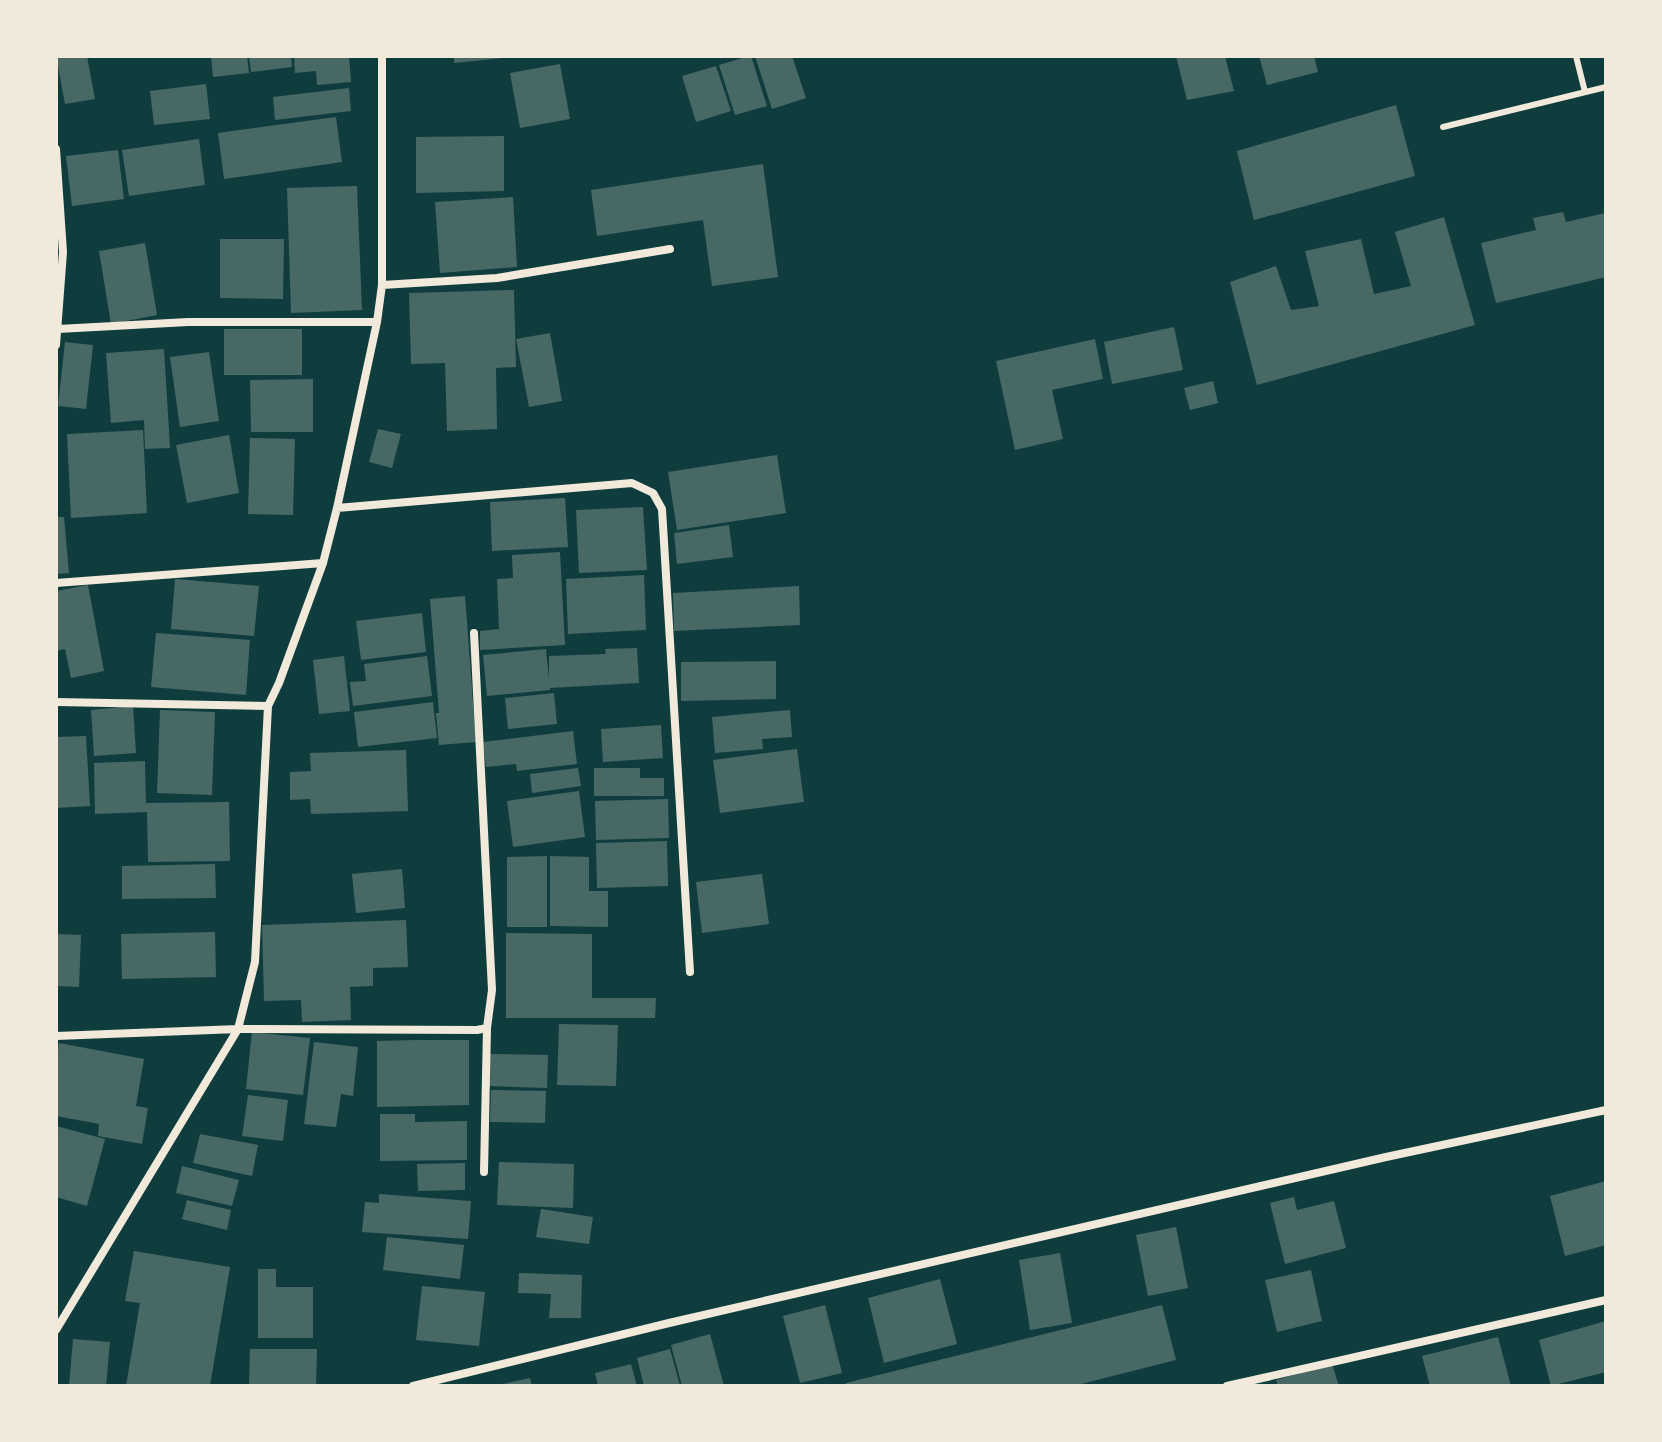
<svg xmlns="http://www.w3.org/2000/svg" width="1662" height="1442" font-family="Overpass,sans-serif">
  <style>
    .building { fill: #486865 }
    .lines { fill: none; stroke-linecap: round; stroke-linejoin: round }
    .service { stroke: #f1e9da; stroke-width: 6 }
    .minor { stroke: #f1e9da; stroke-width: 8 }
  </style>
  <rect width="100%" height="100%" fill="#0f3d3e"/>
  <!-- building -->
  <path class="building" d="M 56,56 L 87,56 L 95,99 L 65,104 Z
    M 211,56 L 247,56 L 249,73 L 213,77 Z
    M 249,56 L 291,56 L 292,67 L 251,72 Z
    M 294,56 L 349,56 L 351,82 L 317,85 L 316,71 L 295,73 Z
    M 454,56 L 503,56 L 503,58 L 454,63 Z
    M 749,56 L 751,56 L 767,106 L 735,115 L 719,65 Z
    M 755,56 L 792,56 L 806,98 L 772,109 Z
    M 1176,56 L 1225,56 L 1234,91 L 1187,100 Z
    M 1259,56 L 1314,56 L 1318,72 L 1267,85 Z
    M 560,64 L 570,119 L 520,128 L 510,73 Z
    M 716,66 L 731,111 L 696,122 L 682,76 Z
    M 206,84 L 210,119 L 154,125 L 150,91 Z
    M 349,88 L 351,111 L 275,120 L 273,97 Z
    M 1396,105 L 1415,176 L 1254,220 L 1237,151 Z
    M 336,117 L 342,162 L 224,179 L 218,133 Z
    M 504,136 L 504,191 L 416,193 L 416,137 Z
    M 199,139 L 205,185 L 129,196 L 122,150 Z
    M 118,150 L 124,199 L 72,206 L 66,156 Z
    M 763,164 L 778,277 L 712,286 L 703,220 L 597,236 L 591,190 Z
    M 357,186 L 362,310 L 291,313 L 287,188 Z
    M 513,197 L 517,267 L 440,273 L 435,202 Z
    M 1563,212 L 1566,222 L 1605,213 L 1606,277 L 1496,303 L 1481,243 L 1536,230 L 1533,218 Z
    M 1444,217 L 1475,325 L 1257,385 L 1230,282 L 1276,266 L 1291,310 L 1319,306 L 1305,251 L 1361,239 L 1374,294 L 1411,286 L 1395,232 Z
    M 220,239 L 284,239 L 283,299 L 220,298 Z
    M 145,243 L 157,315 L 111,324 L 99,251 Z
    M 514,290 L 516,367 L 496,368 L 497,429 L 447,431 L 445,363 L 411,364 L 409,293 Z
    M 1174,327 L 1183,370 L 1112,384 L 1104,342 Z
    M 224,329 L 302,329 L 302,375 L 224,375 Z
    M 550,333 L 562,401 L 529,407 L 516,339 Z
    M 1095,339 L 1103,379 L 1052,390 L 1063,439 L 1015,450 L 996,361 Z
    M 65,342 L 93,345 L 86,409 L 58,406 Z
    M 164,349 L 170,448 L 145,449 L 144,420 L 111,423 L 106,353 Z
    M 209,352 L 219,421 L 180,427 L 170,357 Z
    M 313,379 L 313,432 L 251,432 L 250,380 Z
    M 1213,381 L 1218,403 L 1190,410 L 1184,388 Z
    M 378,429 L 401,434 L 392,468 L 369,462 Z
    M 143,430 L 147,513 L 71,518 L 67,434 Z
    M 229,435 L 239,493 L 187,503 L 176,445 Z
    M 250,438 L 295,439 L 293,515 L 248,514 Z
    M 777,455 L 786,513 L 677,530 L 668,472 Z
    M 565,498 L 568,547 L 492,551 L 490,502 Z
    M 643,507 L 647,570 L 579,573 L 576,510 Z
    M 56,517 L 64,517 L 69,573 L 56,574 Z
    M 729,525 L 733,557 L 677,564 L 674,533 Z
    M 560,552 L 565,645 L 480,650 L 480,631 L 499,629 L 497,579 L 513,578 L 512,555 Z
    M 644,575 L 646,630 L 568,634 L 566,579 Z
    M 175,579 L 259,586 L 254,636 L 171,629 Z
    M 88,585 L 104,671 L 71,678 L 65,649 L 56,651 L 56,591 Z
    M 799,586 L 800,625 L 674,631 L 673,593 Z
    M 465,596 L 476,742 L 439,745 L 436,713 L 439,713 L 430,599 Z
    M 422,613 L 426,652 L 361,660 L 356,621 Z
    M 156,633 L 250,640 L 246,695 L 151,687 Z
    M 637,648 L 639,683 L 550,688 L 550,690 L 487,696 L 483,655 L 546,649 L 549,679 L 549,656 L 606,654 L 605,649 Z
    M 344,656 L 350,711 L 319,714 L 313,660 Z
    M 427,656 L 432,696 L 353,706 L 350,682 L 366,681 L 364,664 Z
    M 776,661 L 776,699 L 681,701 L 681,662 Z
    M 554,693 L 557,724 L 508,729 L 505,698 Z
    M 433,702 L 437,738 L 358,747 L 354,712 Z
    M 133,706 L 136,753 L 94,756 L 91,710 Z
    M 160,710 L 215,712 L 212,795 L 157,793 Z
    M 790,710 L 792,737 L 762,739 L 763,749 L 715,753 L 712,717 Z
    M 661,725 L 663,758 L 603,762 L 601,729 Z
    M 573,731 L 577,764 L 517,771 L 516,764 L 486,767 L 483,742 Z
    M 86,736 L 90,806 L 56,808 L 56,737 Z
    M 797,749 L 804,802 L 720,813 L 713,760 Z
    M 406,750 L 408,811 L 311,814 L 310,799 L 290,800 L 290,772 L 311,771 L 310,753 Z
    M 145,761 L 146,803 L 229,802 L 230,861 L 148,862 L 147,812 L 95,814 L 94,763 Z
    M 578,768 L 581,786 L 532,793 L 530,774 Z
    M 594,768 L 640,768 L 640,778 L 664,778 L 664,796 L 594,796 Z
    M 579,791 L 585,837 L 513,847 L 507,801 Z
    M 668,799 L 669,838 L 596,840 L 595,801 Z
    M 667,841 L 668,886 L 597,888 L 596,843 Z
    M 547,856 L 547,927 L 507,927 L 507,857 Z
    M 550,856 L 589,857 L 589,891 L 608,891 L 608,927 L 550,926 Z
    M 215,864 L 216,898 L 122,899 L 122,866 Z
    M 402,869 L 405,908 L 356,913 L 352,874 Z
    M 762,874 L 769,924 L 702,933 L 696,882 Z
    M 406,920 L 408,967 L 373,968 L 373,986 L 350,987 L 351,1020 L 302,1022 L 301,1000 L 264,1001 L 262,925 Z
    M 215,932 L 216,977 L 122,979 L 121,934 Z
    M 506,933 L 592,934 L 592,998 L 656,998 L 655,1018 L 506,1018 Z
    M 56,934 L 81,935 L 79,987 L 56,986 Z
    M 559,1024 L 618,1025 L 616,1086 L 557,1085 Z
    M 252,1032 L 310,1038 L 303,1095 L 246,1089 Z
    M 416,1040 L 469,1040 L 469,1105 L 377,1107 L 377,1041 Z
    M 314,1042 L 358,1047 L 353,1096 L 341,1094 L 336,1127 L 304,1124 Z
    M 59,1043 L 144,1059 L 136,1106 L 148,1108 L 142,1144 L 98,1136 L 99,1124 L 56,1116 L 56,1059 Z
    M 490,1054 L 548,1055 L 547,1088 L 489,1086 Z
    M 491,1090 L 546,1091 L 545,1123 L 490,1122 Z
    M 248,1095 L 288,1100 L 283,1141 L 242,1136 Z
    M 380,1114 L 415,1114 L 415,1122 L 467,1121 L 467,1160 L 380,1161 Z
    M 56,1126 L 105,1139 L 87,1206 L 56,1197 Z
    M 200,1134 L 258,1145 L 252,1176 L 193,1163 Z
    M 499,1162 L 574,1164 L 573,1208 L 497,1205 Z
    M 465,1163 L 465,1190 L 418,1191 L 417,1164 Z
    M 182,1166 L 239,1180 L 232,1206 L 176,1193 Z
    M 1606,1181 L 1606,1245 L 1565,1256 L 1550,1196 Z
    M 379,1194 L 471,1201 L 468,1239 L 362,1232 L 365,1202 L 379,1203 Z
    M 1294,1197 L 1297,1210 L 1334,1201 L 1346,1248 L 1285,1264 L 1270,1203 Z
    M 187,1200 L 231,1210 L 227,1230 L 182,1219 Z
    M 541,1209 L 593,1217 L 589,1244 L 536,1237 Z
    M 1176,1227 L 1188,1288 L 1148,1296 L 1136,1235 Z
    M 387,1237 L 464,1245 L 460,1279 L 383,1270 Z
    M 134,1251 L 230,1267 L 210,1386 L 126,1386 L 140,1303 L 125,1301 Z
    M 1060,1253 L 1072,1323 L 1030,1330 L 1019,1260 Z
    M 258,1269 L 276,1269 L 276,1287 L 313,1287 L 313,1338 L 258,1338 Z
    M 1311,1270 L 1322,1321 L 1277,1332 L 1265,1280 Z
    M 519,1273 L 582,1275 L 581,1318 L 549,1318 L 551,1294 L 518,1293 Z
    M 940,1279 L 957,1344 L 884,1363 L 868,1298 Z
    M 422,1286 L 485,1292 L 479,1346 L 416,1340 Z
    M 825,1305 L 842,1373 L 800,1383 L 783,1316 Z
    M 1162,1305 L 1176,1360 L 1073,1386 L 846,1386 L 846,1383 Z
    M 1606,1321 L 1606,1372 L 1551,1386 L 1539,1340 Z
    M 710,1334 L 724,1386 L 682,1386 L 671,1345 Z
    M 1498,1337 L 1511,1386 L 1430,1386 L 1422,1356 Z
    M 73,1339 L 110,1342 L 106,1386 L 69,1386 Z
    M 250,1349 L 317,1349 L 316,1386 L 249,1386 Z
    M 670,1349 L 680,1386 L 644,1386 L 637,1358 Z
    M 631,1364 L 637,1386 L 598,1386 L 595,1373 Z
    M 1332,1364 L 1339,1386 L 1278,1386 L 1276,1380 Z
    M 530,1378 L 532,1386 L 498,1386 L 498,1385 Z"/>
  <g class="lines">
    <!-- service -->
    <path class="service" d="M 1576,56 L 1585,92
      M 1443,127 L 1606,87"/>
    <!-- minor -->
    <path class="minor" d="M 56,149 L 63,252 L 56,345
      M 382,285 L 497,278 L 670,249
      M 58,329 L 188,322 L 377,322
      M 337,508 L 632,483 L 653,493 L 662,509 L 690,972
      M 56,583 L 323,563
      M 56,702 L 268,706
      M 56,1036 L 238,1029 L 477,1030 L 487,1028 L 492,990 L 474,633
      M 484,1172 L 487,1028
      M 56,1330 L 238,1029 L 255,962 L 268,706 L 279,683 L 323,563 L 337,508 L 377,322 L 382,285 L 382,56
      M 413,1386 L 669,1323 L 1386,1157 L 1606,1110
      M 1227,1386 L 1606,1300"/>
  </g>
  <!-- border -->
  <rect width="1662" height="1442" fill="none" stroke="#f1e9da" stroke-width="116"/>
</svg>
